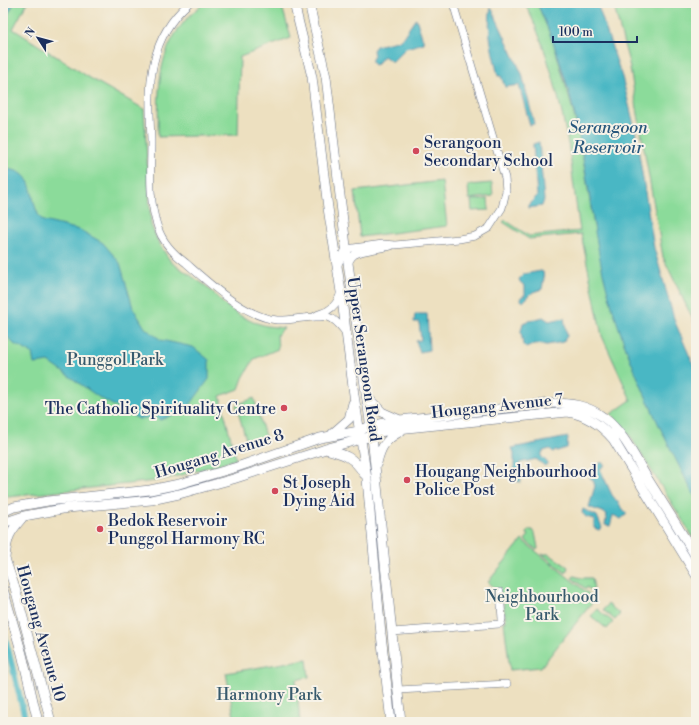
<svg xmlns="http://www.w3.org/2000/svg" width="699" height="725" font-family="'Libre Bodoni',serif">
  <style>
    .green { fill: #8bdb9a; stroke: #53857c }
    .water { fill: #49b7c4; stroke: #327391 }
    .lines { fill: none; stroke-linecap: round; stroke-linejoin: round }
    .canal { stroke: #49b7c4; stroke-width: 6 }
    .minor-casing { stroke: #646d80; stroke-width: 8 }
    .major-casing { stroke: #646d80; stroke-width: 10 }
    .minor { stroke: #fff; stroke-width: 7 }
    .major { stroke: #fff; stroke-width: 9 }
    .poi-dot { fill: #d1495b; stroke: #f7f3e8; stroke-width: 1.5 }
    .labels { text-anchor: middle; stroke-width: 4; stroke-linejoin: round; paint-order: stroke }
    .poi-label { font-size: 16px; fill: #1b2f5e; stroke: #f7f3e8; text-anchor: start }
    .park-label { font-size: 16px; fill: #375a6d; stroke: #f7f3e8 }
    .street-label { font-size: 16px; fill: #1b2f5e; stroke: #f7f3e8 }
    .water-label { font-size: 17px; font-style: italic; fill: #29587d; stroke: #f7f3e8 }
  </style>
  <rect width="100%" height="100%" fill="#f7f3e8"/>
  <filter id="ink" filterUnits="userSpaceOnUse"><feTurbulence type="fractalNoise" baseFrequency=".025" numOctaves="2"/><feDisplacementMap in="SourceGraphic" scale="8" xChannelSelector="R" yChannelSelector="G"/><feConvolveMatrix kernelMatrix="1 2 1 2 8 2 1 2 1" color-interpolation-filters="sRGB"/></filter>
  <filter id="wash" filterUnits="userSpaceOnUse"><feTurbulence type="fractalNoise" baseFrequency=".012" numOctaves="4" result="noise"/><feDisplacementMap in="SourceGraphic" scale="16" xChannelSelector="R" yChannelSelector="G"/><feGaussianBlur stdDeviation="0.9" result="paint"/><feColorMatrix in="noise" values="0 0 0 0 0 0 0 0 0 0 0 0 0 0 0 0 0 1.4 0 .05"/><feComposite in="paint" operator="in"/></filter>
  <g filter="url(#wash)">
    <rect width="100%" height="100%" fill="#ede0c0"/>
    <!-- green -->
    <path class="green" d="M 14,3 L 27,3 L 13,29 L 90,78 L 144,109 L 151,225 L 159,244 L 171,262 L 206,286 L 225,305 L 239,315 L 253,322 L 267,326 L 284,328 L 277,335 L 278,349 L 254,359 L 243,378 L 239,389 L 220,396 L 236,459 L 182,475 L 155,481 L 8,497 L 3,496 L 3,24 Z
      M 204,3 L 281,3 L 291,38 L 240,57 L 238,135 L 158,137 C 159,80 155,42 204,3 Z
      M 525,3 L 537,3 L 553,41 L 573,111 L 579,135 L 594,226 L 624,344 L 650,406 L 696,499 L 696,542 L 625,428 L 611,414 L 631,400 L 602,336 L 581,234 L 529,239 L 503,222 L 505,220 L 529,236 L 580,231 C 576,205 573,180 570,155 C 562,106 547,47 525,3 Z
      M 613,3 L 696,3 L 696,326 L 663,257 L 629,63 Z
      M 442,181 L 447,226 L 360,237 L 355,191 Z
      M 492,183 L 493,196 L 469,199 L 468,185 Z
      M 488,199 L 489,210 L 472,211 L 471,200 Z
      M 254,398 L 266,440 L 248,446 L 236,405 Z
      M 528,530 L 533,530 L 535,533 L 538,548 L 537,550 L 525,540 L 529,535 L 527,534 Z
      M 522,540 L 595,599 L 541,667 L 510,670 L 504,622 L 506,622 L 502,594 L 488,582 Z
      M 542,554 L 549,554 L 568,567 L 566,573 Z
      M 574,576 L 581,578 L 592,578 L 594,589 L 591,590 L 587,587 L 586,589 L 572,578 Z
      M 608,604 L 620,614 L 615,620 L 603,610 Z
      M 597,609 L 613,622 L 607,629 L 591,616 Z
      M 307,659 L 309,677 L 296,680 L 300,722 L 235,722 L 226,673 Z"/>
    <!-- water -->
    <path class="water" d="M 3,3 L 14,3 L 3,24 Z
      M 537,3 L 597,3 L 622,77 L 635,129 L 654,248 L 675,322 L 696,371 L 696,499 C 657,424 619,347 601,264 C 592,221 588,178 579,135 C 570,90 556,45 537,3 Z
      M 491,7 L 522,74 L 534,124 L 530,125 L 519,85 L 505,87 L 501,76 L 498,76 C 493,53 486,31 491,7 Z
      M 416,18 L 424,43 L 406,48 L 392,62 L 384,56 L 377,64 L 374,65 L 372,63 L 372,59 L 374,56 L 373,50 L 376,46 L 401,40 Z
      M 539,142 L 544,200 L 542,206 L 528,208 L 528,205 L 537,196 L 533,144 Z
      M 3,169 C 41,169 26,204 43,221 L 80,230 L 103,243 L 120,263 L 133,308 L 145,328 L 161,340 L 193,347 L 209,360 L 209,379 L 187,409 L 160,420 L 155,416 L 139,419 L 100,398 L 49,362 L 34,364 L 32,353 L 14,344 L 3,332 Z
      M 541,271 L 543,272 L 544,278 L 542,289 L 533,292 L 523,302 L 520,299 L 521,297 L 525,295 L 525,286 L 520,282 L 519,279 L 524,274 Z
      M 415,314 L 427,314 L 429,350 L 420,352 L 416,341 L 421,340 L 419,322 L 414,322 Z
      M 543,317 L 549,321 L 564,318 L 567,336 L 563,342 L 547,345 L 535,344 L 526,348 L 523,345 L 521,331 L 523,323 Z
      M 568,437 L 567,448 L 553,452 L 550,449 L 543,451 L 541,456 L 548,463 L 545,466 L 536,459 L 519,463 L 521,482 L 516,481 L 516,476 L 514,475 L 514,453 L 512,448 Z
      M 601,462 L 605,465 L 600,469 L 612,495 L 627,514 L 621,519 L 613,515 L 610,526 L 605,525 L 607,514 L 589,507 L 595,486 L 593,480 L 589,477 L 594,469 Z
      M 583,509 L 597,516 L 602,528 L 599,530 L 594,528 L 594,519 L 586,517 L 582,513 Z"/>
    <g class="lines">
      <!-- canal -->
      <path class="canal" d="M 3,629 L 26,722"/>
    </g>
  </g>
  <g filter="url(#ink)">
    <g class="lines">
      <defs>
        <path id="minor" d="M 189,3 C 172,18 159,39 154,62 C 148,87 150,115 151,141 C 151,169 148,201 158,228 C 163,243 174,254 186,263 C 210,284 245,317 277,320 C 291,321 305,316 319,317 C 322,317 325,316 328,317 C 336,319 341,327 346,333
          M 348,263 C 350,260 351,257 354,255 C 361,250 381,249 391,246
          M 337,266 L 346,249 L 383,244 L 395,245 L 459,239 L 475,236 L 489,228 L 502,208 L 506,191 L 505,178 L 453,3
          M 315,316 C 319,313 323,313 327,311 C 334,307 339,299 341,292
          M 392,632 L 499,624 L 501,623 L 502,619 L 500,592
          M 398,690 L 507,684"/>
        <path id="major" d="M 294,3 L 312,77 L 328,208 L 341,292 L 354,395 L 367,479 L 381,634 L 391,722
          M 309,3 L 326,77 L 348,263 L 372,436 L 401,722
          M 366,396 L 382,412 L 400,420
          M 332,434 L 349,419 L 353,403
          M 325,449 C 344,454 354,457 364,474
          M 377,463 C 381,446 386,439 401,431
          M 3,512 L 14,507 L 48,501 L 150,490 L 179,484 L 237,467 L 320,438 L 359,431 L 370,426 L 400,420 L 551,403 C 571,403 587,405 603,417 C 623,431 634,456 646,476 C 663,503 680,530 696,557
          M 3,523 L 24,516 L 68,508 L 151,500 L 179,494 L 233,479 L 332,447 L 372,436 L 379,432 L 407,428 L 568,412 C 586,415 601,425 613,439 L 696,575
          M 3,553 L 15,588 L 51,722
          M 5,558 C 7,537 9,533 23,517
          M 3,589 L 22,654 L 38,722"/>
      </defs>
      <!-- minor casing -->
      <use href="#minor" class="minor-casing"/>
      <!-- major casing -->
      <use href="#major" class="major-casing"/>
      <!-- minor -->
      <use href="#minor" class="minor"/>
      <!-- major -->
      <use href="#major" class="major"/>
    </g>
  </g>
  <!-- markers -->
  <g class="poi-dot">
    <circle cx="416" cy="151" r="4"/>
    <circle cx="284" cy="408" r="4"/>
    <circle cx="407" cy="480" r="4"/>
    <circle cx="275" cy="491" r="4"/>
    <circle cx="100" cy="529" r="4"/>
  </g>
  <g class="labels">
    <!-- poi labels -->
    <g class="poi-label">
      <text x="424" y="148">Serangoon<tspan x="424" dy="18">Secondary School</tspan></text>
      <text x="276" y="414" text-anchor="end">The Catholic Spirituality Centre</text>
      <text x="415" y="477">Hougang Neighbourhood<tspan x="415" dy="18">Police Post</tspan></text>
      <text x="283" y="488">St Joseph<tspan x="283" dy="18">Dying Aid</tspan></text>
      <text x="108" y="526">Bedok Reservoir<tspan x="108" dy="18">Punggol Harmony RC</tspan></text>
    </g>
    <!-- park labels -->
    <g class="park-label">
      <text x="115" y="365">Punggol Park</text>
      <text x="542" y="602">Neighbourhood<tspan x="542" dy="18">Park</tspan></text>
      <text x="269" y="700">Harmony Park</text>
    </g>
    <!-- street labels -->
    <g class="street-label">
      <text transform="translate(365 359) rotate(82)" y="6">Upper Serangoon Road</text>
      <text transform="translate(497 405) rotate(-6)" y="6">Hougang Avenue 7</text>
      <text transform="translate(219 453) rotate(-17)" y="6">Hougang Avenue 8</text>
      <text transform="translate(42 633) rotate(74)" y="6">Hougang Avenue 10</text>
    </g>
    <!-- water labels -->
    <g class="water-label">
      <text x="608" y="133">Serangoon<tspan x="608" dy="20">Reservoir</tspan></text>
    </g>
  </g>
  <!-- margin -->
  <rect width="699" height="725" fill="none" stroke="#f7f3e8" stroke-width="16"/>
  <!-- north arrow -->
  <g transform="translate(38 38) rotate(306)" stroke="#f7f3e8" stroke-width="3" paint-order="stroke">
  <path d="M0-3L7 15L0 10L-7 15Z" fill="#1b2f5e"/>
  <text y="-6" font-size="11" font-weight="bold" text-anchor="middle" fill="#1b2f5e">N</text>
  </g>
  <!-- scale -->
  <path d="M553 36v6h84v-6" fill="none" stroke="#1b2f5e" stroke-width="2"/>
  <text x="559" y="36" font-size="12" fill="#1b2f5e" stroke="#f7f3e8" stroke-width="3" paint-order="stroke">100 m</text>
</svg>
